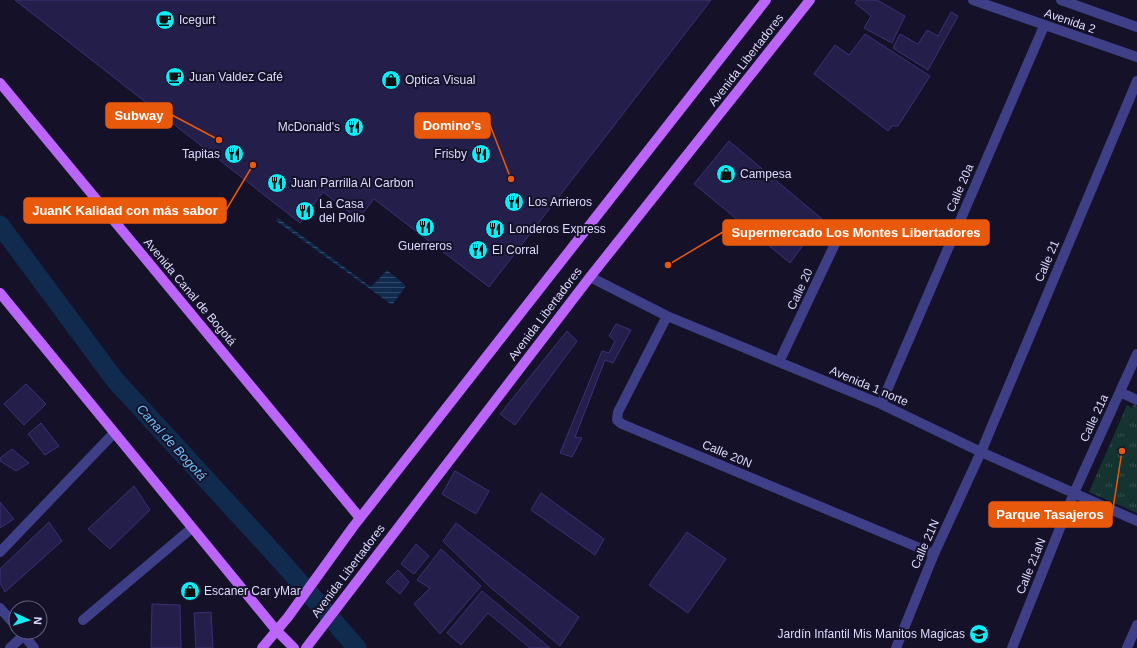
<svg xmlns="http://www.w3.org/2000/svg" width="1137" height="648" font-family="Arial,sans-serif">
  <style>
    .grass { fill: url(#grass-tufts) }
    .water { fill: url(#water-rules) }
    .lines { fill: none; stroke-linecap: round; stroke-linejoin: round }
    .canal { stroke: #102b4e; stroke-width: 19 }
    .building { fill: #241e4a; stroke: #3b3175 }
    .minor { stroke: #3e3f87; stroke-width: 10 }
    .major { stroke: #bb65fb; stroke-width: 10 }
    .labels { text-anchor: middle; stroke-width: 4; stroke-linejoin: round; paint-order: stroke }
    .poi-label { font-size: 12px; fill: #dddbfe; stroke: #141129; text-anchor: start }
    .street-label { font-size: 12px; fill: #dddbfe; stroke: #141129 }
    .water-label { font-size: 13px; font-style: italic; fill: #6cc0fb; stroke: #141129 }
    .leader { fill: none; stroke: #e8590c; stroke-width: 1.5 }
    .callout-dot { fill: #e8590c; stroke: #141129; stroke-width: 1.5 }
    .callout { fill: #e8590c; stroke: #e8590c; stroke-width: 1.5 }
    .callout-label { font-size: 13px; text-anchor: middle; font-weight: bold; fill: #fff }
  </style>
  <defs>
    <pattern id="grass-tufts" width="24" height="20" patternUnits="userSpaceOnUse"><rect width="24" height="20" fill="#143331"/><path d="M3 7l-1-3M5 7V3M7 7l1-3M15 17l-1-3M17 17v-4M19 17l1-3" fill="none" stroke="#365050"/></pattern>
    <pattern id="water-rules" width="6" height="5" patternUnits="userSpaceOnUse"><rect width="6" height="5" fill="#102b4e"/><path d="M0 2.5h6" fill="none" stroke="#324969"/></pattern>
  </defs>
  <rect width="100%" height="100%" fill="#141129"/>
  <!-- grass -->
  <path class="grass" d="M 1134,404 L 1137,406 L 1137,513 L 1089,492 L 1127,405 L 1132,408 Z"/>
  <!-- water -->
  <path class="water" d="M 278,218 L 371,287 L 387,270 L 406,286 L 392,305 L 276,221 Z"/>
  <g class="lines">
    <!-- canal -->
    <path class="canal" d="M 0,225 L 115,380 L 281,561 L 357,648"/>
  </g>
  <!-- building -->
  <path class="building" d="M 15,0 L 711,0 L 489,287 L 374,199 L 358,219 L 323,192 L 300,223 Z
    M 857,0 L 877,0 L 905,16 L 892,43 L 864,28 L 871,16 L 855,3 Z
    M 951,12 L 958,16 L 928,70 L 893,48 L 900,34 L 918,44 L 927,30 L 938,36 Z
    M 865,34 L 930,76 L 898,126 L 892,126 L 888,131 L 814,74 L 835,45 L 849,55 Z
    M 729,141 L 822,219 L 790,263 L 694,184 Z
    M 616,324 L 631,330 L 613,363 L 605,360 L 575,437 L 582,438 L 572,457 L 560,453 L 602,351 L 609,353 L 615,341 L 609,336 Z
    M 567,331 L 577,341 L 515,425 L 500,414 Z
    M 26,384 L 46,404 L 24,425 L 4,404 Z
    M 41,423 L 59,446 L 45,455 L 28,434 Z
    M 12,449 L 29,463 L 16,471 L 0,461 L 0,458 Z
    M 455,471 L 489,491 L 476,514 L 442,494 Z
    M 134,486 L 150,510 L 110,549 L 88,529 Z
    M 541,493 L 604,539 L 595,555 L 531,510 Z
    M 0,502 L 14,519 L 0,528 Z
    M 49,522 L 62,541 L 5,592 L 0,583 L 0,569 Z
    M 456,523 L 579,617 L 560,646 L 489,586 L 443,541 Z
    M 687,532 L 726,559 L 688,613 L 649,585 Z
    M 416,544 L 429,556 L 414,574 L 401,564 Z
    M 441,549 L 481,586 L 440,634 L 414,604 L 430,588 L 417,580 Z
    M 398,570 L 409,582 L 400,594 L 386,582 Z
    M 482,591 L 550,648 L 530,648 L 488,613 L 461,645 L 447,633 Z
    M 152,604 L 180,605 L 181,648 L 151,648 Z
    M 211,612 L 213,648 L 196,648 L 194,613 Z"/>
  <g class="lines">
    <!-- minor -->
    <path class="minor" d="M 973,0 L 1137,57
      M 1061,0 L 1137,27
      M 590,277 L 667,316 L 881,404 L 981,452 L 1137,521
      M 667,316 L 618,412 L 617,420 L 622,424 L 934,554
      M 779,362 L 843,227
      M 1120,392 L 1137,400
      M 881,404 L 1044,26
      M 0,552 L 114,433
      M 0,608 L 16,626
      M 83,620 L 192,528
      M 21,632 L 34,648
      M 10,648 L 24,635
      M 896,648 L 934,554 L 981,452 L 1137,81
      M 1012,648 L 1074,493 L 1137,354
      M 1127,648 L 1137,625"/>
    <!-- major -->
    <path class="major" d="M 0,83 L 360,518
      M 0,293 L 276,630 L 294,648
      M 262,648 L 288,617 L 353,527 L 766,0
      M 306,648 L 590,277 L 810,0"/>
  </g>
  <!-- icons -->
  <defs>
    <symbol id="cafe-disc" viewBox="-11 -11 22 22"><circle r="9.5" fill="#0dedf8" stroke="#141129"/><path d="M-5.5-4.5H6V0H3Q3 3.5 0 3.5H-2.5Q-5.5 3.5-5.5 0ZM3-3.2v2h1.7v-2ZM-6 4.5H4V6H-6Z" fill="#111"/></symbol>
    <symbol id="shop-disc" viewBox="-11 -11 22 22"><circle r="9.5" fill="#0dedf8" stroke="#141129"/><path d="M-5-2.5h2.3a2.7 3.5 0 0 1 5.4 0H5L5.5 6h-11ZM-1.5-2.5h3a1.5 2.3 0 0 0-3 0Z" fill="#111"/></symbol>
    <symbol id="restaurant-disc" viewBox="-11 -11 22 22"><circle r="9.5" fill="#0dedf8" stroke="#141129"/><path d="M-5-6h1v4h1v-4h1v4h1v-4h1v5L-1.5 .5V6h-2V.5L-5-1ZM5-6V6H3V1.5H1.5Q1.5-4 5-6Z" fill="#111"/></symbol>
    <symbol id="school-disc" viewBox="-11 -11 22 22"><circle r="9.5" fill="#0dedf8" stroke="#141129"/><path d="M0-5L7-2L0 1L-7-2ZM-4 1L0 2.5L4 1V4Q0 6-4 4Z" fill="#111"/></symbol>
  </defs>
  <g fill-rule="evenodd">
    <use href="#cafe-disc" x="154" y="9" width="22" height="22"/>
    <use href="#cafe-disc" x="164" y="66" width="22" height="22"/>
    <use href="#shop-disc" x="380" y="69" width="22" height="22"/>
    <use href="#restaurant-disc" x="343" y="116" width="22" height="22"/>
    <use href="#restaurant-disc" x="223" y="143" width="22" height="22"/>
    <use href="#restaurant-disc" x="470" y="143" width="22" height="22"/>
    <use href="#shop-disc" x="715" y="163" width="22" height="22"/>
    <use href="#restaurant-disc" x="266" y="172" width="22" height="22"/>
    <use href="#restaurant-disc" x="503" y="191" width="22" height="22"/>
    <use href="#restaurant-disc" x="294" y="200" width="22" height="22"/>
    <use href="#restaurant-disc" x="414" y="216" width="22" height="22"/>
    <use href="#restaurant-disc" x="484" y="218" width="22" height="22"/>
    <use href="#restaurant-disc" x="467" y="239" width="22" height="22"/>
    <use href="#shop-disc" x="179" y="580" width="22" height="22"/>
    <use href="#school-disc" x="968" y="623" width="22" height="22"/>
  </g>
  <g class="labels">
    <!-- poi labels -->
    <g class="poi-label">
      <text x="179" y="24">Icegurt</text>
      <text x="189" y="81">Juan Valdez Café</text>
      <text x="405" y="84">Optica Visual</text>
      <text x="340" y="131" text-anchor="end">McDonald's</text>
      <text x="220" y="158" text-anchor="end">Tapitas</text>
      <text x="467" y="158" text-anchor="end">Frisby</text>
      <text x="740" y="178">Campesa</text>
      <text x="291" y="187">Juan Parrilla Al Carbon</text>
      <text x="528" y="206">Los Arrieros</text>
      <text x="319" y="208">La Casa<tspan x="319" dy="14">del Pollo</tspan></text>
      <text x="509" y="233">Londeros Express</text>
      <text x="425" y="250" text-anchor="middle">Guerreros</text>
      <text x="492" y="254">El Corral</text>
      <text x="204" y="595">Escaner Car yMar</text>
      <text x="965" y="638" text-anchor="end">Jardín Infantil Mis Manitos Magicas</text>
    </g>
    <!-- street labels -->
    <g class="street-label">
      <text transform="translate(1070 21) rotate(19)" y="4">Avenida 2</text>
      <text transform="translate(746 60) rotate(-52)" y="4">Avenida Libertadores</text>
      <text transform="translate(960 188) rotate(-67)" y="4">Calle 20a</text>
      <text transform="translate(1047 261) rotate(-67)" y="4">Calle 21</text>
      <text transform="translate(800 289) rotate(-65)" y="4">Calle 20</text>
      <text transform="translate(190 292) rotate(50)" y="4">Avenida Canal de Bogotá</text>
      <text transform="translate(545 314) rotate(-53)" y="4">Avenida Libertadores</text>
      <text transform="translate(869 386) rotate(23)" y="4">Avenida 1 norte</text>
      <text transform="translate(1094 418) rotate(-65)" y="4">Calle 21a</text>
      <text transform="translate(727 454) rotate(23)" y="4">Calle 20N</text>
      <text transform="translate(925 544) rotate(-66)" y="4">Calle 21N</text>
      <text transform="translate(1031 566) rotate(-68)" y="4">Calle 21aN</text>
      <text transform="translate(348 571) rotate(-53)" y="4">Avenida Libertadores</text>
    </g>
    <!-- water labels -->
    <g class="water-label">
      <text transform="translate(172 442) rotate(48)" y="5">Canal de Bogotá</text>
    </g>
  </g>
  <!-- callouts -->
  <path class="leader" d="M219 140L172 115M511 179L490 125M253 165L226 210M668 265L723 232M1122 451L1112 515"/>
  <g class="callout-dot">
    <circle cx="219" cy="140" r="4"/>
    <circle cx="511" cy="179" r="4"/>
    <circle cx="253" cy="165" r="4"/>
    <circle cx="668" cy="265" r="4"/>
    <circle cx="1122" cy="451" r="4"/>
  </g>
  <g class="callout">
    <rect x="106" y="103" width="66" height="25" rx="4"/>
    <rect x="415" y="113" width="75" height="25" rx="4"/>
    <rect x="24" y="198" width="202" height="25" rx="4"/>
    <rect x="723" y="220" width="266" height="25" rx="4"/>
    <rect x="989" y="502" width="123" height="25" rx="4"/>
  </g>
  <g class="callout-label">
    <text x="139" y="120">Subway</text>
    <text x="452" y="130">Domino's</text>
    <text x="125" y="215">JuanK Kalidad con más sabor</text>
    <text x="856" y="237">Supermercado Los Montes Libertadores</text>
    <text x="1050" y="519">Parque Tasajeros</text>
  </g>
  <!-- north arrow -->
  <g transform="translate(28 620) rotate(94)"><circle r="19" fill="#141129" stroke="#64627e"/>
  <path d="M0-3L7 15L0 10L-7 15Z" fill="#0dedf8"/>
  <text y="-6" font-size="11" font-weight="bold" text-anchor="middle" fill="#dddbfe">N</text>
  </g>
</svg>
